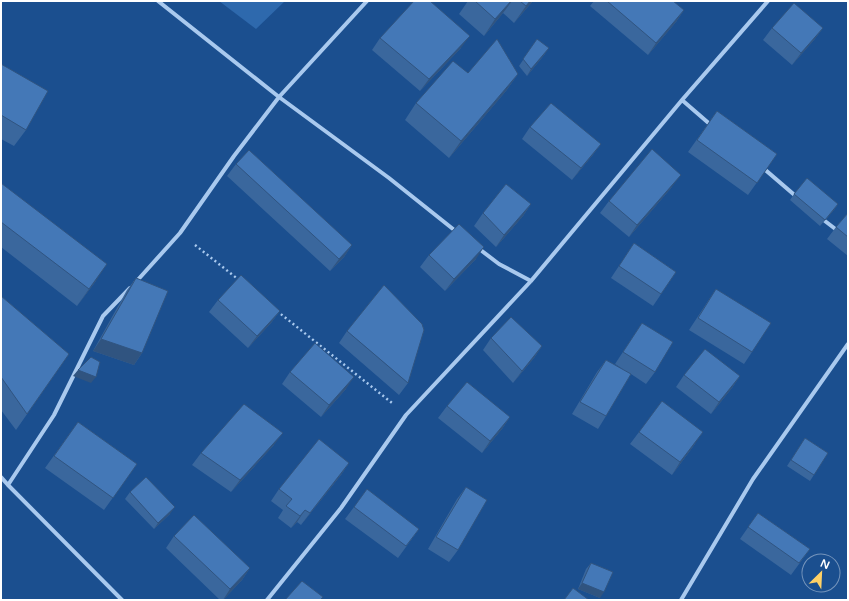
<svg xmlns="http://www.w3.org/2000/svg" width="849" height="601" font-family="'Varela Round',sans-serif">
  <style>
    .green { fill: #2e69ad }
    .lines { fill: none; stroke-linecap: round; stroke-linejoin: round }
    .path { stroke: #a9c9ee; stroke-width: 2.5; stroke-dasharray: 2 3; stroke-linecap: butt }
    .street { stroke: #a9c9ee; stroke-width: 4 }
    .wall { fill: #3a679d }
    .shaded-wall { fill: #305480 }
    .building { fill: #4478b7; stroke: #305480 }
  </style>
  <rect width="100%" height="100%" fill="#1b4f8f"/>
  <!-- green -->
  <path class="green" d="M 219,1 L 285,1 L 256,29 Z"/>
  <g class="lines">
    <!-- path -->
    <path class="path" d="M 195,245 L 239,280
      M 277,311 L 392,403"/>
    <!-- street -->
    <path class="street" d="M 158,1 L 279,97 L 389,178 L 458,233
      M 682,100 L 712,126
      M 762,167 L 798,198
      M 821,218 L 838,231
      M 478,248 L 499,264 L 531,281
      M 135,283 L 180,233 L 234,156 L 279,97 L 367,1
      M 1,477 L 8,485 L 122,600
      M 8,485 L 54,415 L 103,316 L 130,288
      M 267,600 L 341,508 L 406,415 L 531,281 L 682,100 L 768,1
      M 681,600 L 753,479 L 848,344"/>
  </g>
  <!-- wall -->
  <path class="wall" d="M 468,1 L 533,1 L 514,23 L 503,13 L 484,36 L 459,14 Z
    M 594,1 L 673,1 L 684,10 L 676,22 L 648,55 L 590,6 Z
    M 772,28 L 823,28 L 814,40 L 792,65 L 763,40 Z
    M 380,38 L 461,48 L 420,91 L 372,50 Z
    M 537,39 L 545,54 L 527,76 L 519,66 Z
    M 1,64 L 26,130 L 14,146 L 1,139 Z
    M 468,73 L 518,74 L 506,91 L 449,158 L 405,120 L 416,103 Z
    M 717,111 L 777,154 L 748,195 L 688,152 Z
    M 530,127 L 601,144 L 592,156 L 572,180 L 522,139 Z
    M 236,164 L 352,245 L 344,257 L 330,271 L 227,176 Z
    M 1,183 L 96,281 L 77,306 L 1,247 Z
    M 672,187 L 629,237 L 600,213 L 609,201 Z
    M 794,194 L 838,204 L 834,210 L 820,226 L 790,200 Z
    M 531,204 L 523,216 L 496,247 L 474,226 L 483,213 Z
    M 848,213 L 848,256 L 827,239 L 836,227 Z
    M 634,243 L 676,272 L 653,306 L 611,278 Z
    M 429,255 L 476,259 L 445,291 L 420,267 Z
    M 136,278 L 142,353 L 134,365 L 93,351 L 127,290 Z
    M 716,289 L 752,352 L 744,364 L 689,330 L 708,301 Z
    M 1,296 L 69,354 L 16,430 L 1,410 Z
    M 218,300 L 280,311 L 271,323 L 248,348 L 209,312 Z
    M 642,323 L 655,372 L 646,384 L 631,374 L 606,416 L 598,429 L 572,414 L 597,372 L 606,360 L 623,369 L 615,364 Z
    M 347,331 L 408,383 L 399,395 L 339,343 Z
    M 491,338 L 542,346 L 534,358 L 513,383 L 483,350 Z
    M 290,372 L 346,389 L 321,417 L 282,384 Z
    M 684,375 L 740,376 L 732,388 L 711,414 L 676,387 Z
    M 447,406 L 510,417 L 502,429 L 482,453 L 438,418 Z
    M 78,422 L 137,464 L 104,510 L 45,468 Z
    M 639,432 L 695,444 L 672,475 L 630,444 Z
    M 805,438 L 828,453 L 810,481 L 787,466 Z
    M 274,445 L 231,492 L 192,465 L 201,453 Z
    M 349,463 L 341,475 L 301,525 L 297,522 L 291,528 L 278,518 L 283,510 L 271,501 L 279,489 Z
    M 466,487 L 458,550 L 449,562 L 428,549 L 457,499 Z
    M 130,492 L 170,514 L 154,529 L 125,499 Z
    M 354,507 L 419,529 L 398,558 L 345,519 Z
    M 758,513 L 810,549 L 791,575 L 740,539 Z
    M 174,536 L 250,568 L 242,580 L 223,600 L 220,600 L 166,548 Z
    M 591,563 L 600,598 L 578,589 L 586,569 Z"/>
  <!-- shaded-wall -->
  <path class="shaded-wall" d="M 511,1 L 512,1 L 503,13 L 484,36 L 495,19 Z
    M 530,1 L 533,1 L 514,23 L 526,6 Z
    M 684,10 L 676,22 L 648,55 L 656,43 Z
    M 823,28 L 814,40 L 792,65 L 801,53 Z
    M 470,36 L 461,48 L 420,91 L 429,79 Z
    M 549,48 L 545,54 L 527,76 L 531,69 Z
    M 518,74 L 506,91 L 449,158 L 461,141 Z
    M 601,144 L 592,156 L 572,180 L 581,168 Z
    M 681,175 L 672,187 L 629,237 L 637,225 Z
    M 531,204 L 523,216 L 496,247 L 504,235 Z
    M 838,204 L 834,210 L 820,226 L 825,220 Z
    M 352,245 L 344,257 L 330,271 L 339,259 Z
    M 484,247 L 476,259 L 445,291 L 454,279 Z
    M 107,264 L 96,281 L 77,306 L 89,289 Z
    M 280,311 L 271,323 L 248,348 L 257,336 Z
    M 101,339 L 142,353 L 134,365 L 93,351 Z
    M 542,346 L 534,358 L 513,383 L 522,371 Z
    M 78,370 L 96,377 L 91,383 L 73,376 Z
    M 740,376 L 732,388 L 711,414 L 719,402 Z
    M 354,377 L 346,389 L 321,417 L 329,405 Z
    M 510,417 L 502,429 L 482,453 L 490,441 Z
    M 703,432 L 695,444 L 672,475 L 680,462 Z
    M 283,433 L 274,445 L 231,492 L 240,480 Z
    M 349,463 L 341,475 L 301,525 L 310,513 Z
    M 175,507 L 170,514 L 154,529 L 158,523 Z
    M 305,510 L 297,522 L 291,528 L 300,516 Z
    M 250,568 L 242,580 L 223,600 L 230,589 Z
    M 582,583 L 604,592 L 600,598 L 578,589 Z"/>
  <!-- building -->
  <path class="building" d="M 414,1 L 430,1 L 470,36 L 429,79 L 380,38 Z
    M 475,1 L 511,1 L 495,19 Z
    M 520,1 L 530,1 L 526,6 Z
    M 607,1 L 673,1 L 684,10 L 656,43 Z
    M 794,3 L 823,28 L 801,53 L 772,28 Z
    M 497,39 L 518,74 L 461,141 L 416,103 L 453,61 L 468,73 Z
    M 537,39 L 549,48 L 531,69 L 523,59 Z
    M 1,64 L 48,91 L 26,130 L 1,115 Z
    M 551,103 L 601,144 L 581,168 L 530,127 Z
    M 717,111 L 777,154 L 757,183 L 697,140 Z
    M 652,149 L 681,175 L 637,225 L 609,201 Z
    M 249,150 L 352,245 L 339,259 L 236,164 Z
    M 807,178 L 838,204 L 825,220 L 794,194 Z
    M 1,183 L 107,264 L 89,289 L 1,222 Z
    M 506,184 L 531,204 L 504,235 L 483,213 Z
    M 848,213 L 848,237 L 836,227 Z
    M 459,224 L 484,247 L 454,279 L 429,255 Z
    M 634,243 L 676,272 L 661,294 L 619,266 Z
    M 241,275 L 280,311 L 257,336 L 218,300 Z
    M 136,278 L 168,291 L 142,353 L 101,339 Z
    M 384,285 L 422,324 L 424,330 L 408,383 L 347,331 Z
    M 716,289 L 771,323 L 752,352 L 698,318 Z
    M 1,296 L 69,354 L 27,414 L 1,377 Z
    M 511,317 L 542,346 L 522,371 L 491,338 Z
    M 642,323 L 673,342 L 655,372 L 623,352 Z
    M 315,343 L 354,377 L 329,405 L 290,372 Z
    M 705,349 L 740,376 L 719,402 L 684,375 Z
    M 91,357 L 100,362 L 96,377 L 78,370 Z
    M 606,360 L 631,374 L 606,416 L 580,402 Z
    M 467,382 L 510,417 L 490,441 L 447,406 Z
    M 662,401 L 703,432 L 680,462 L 639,432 Z
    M 244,404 L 283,433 L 240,480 L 201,453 Z
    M 78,422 L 137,464 L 113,498 L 54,456 Z
    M 805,438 L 828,453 L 814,475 L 791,460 Z
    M 319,439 L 349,463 L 310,513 L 305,510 L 300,516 L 286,506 L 292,499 L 279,489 Z
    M 146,477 L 175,507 L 158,523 L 130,492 Z
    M 466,487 L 487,500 L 458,550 L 436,537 Z
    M 367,489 L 419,529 L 406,546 L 354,507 Z
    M 758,513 L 810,549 L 799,563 L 748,527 Z
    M 194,515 L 250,568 L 230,589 L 174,536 Z
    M 591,563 L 613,572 L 604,592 L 582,583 Z
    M 302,581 L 323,597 L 320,600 L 285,600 Z
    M 573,588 L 589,600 L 564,600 Z"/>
  <!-- border -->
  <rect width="849" height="601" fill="none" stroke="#ffffff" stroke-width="4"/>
  <!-- north arrow -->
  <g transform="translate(821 573) rotate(24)"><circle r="19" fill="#1b4f8f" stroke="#7695bc"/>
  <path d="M0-3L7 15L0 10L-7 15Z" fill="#ffd166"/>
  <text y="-6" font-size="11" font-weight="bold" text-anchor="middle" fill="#ffffff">N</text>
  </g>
</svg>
